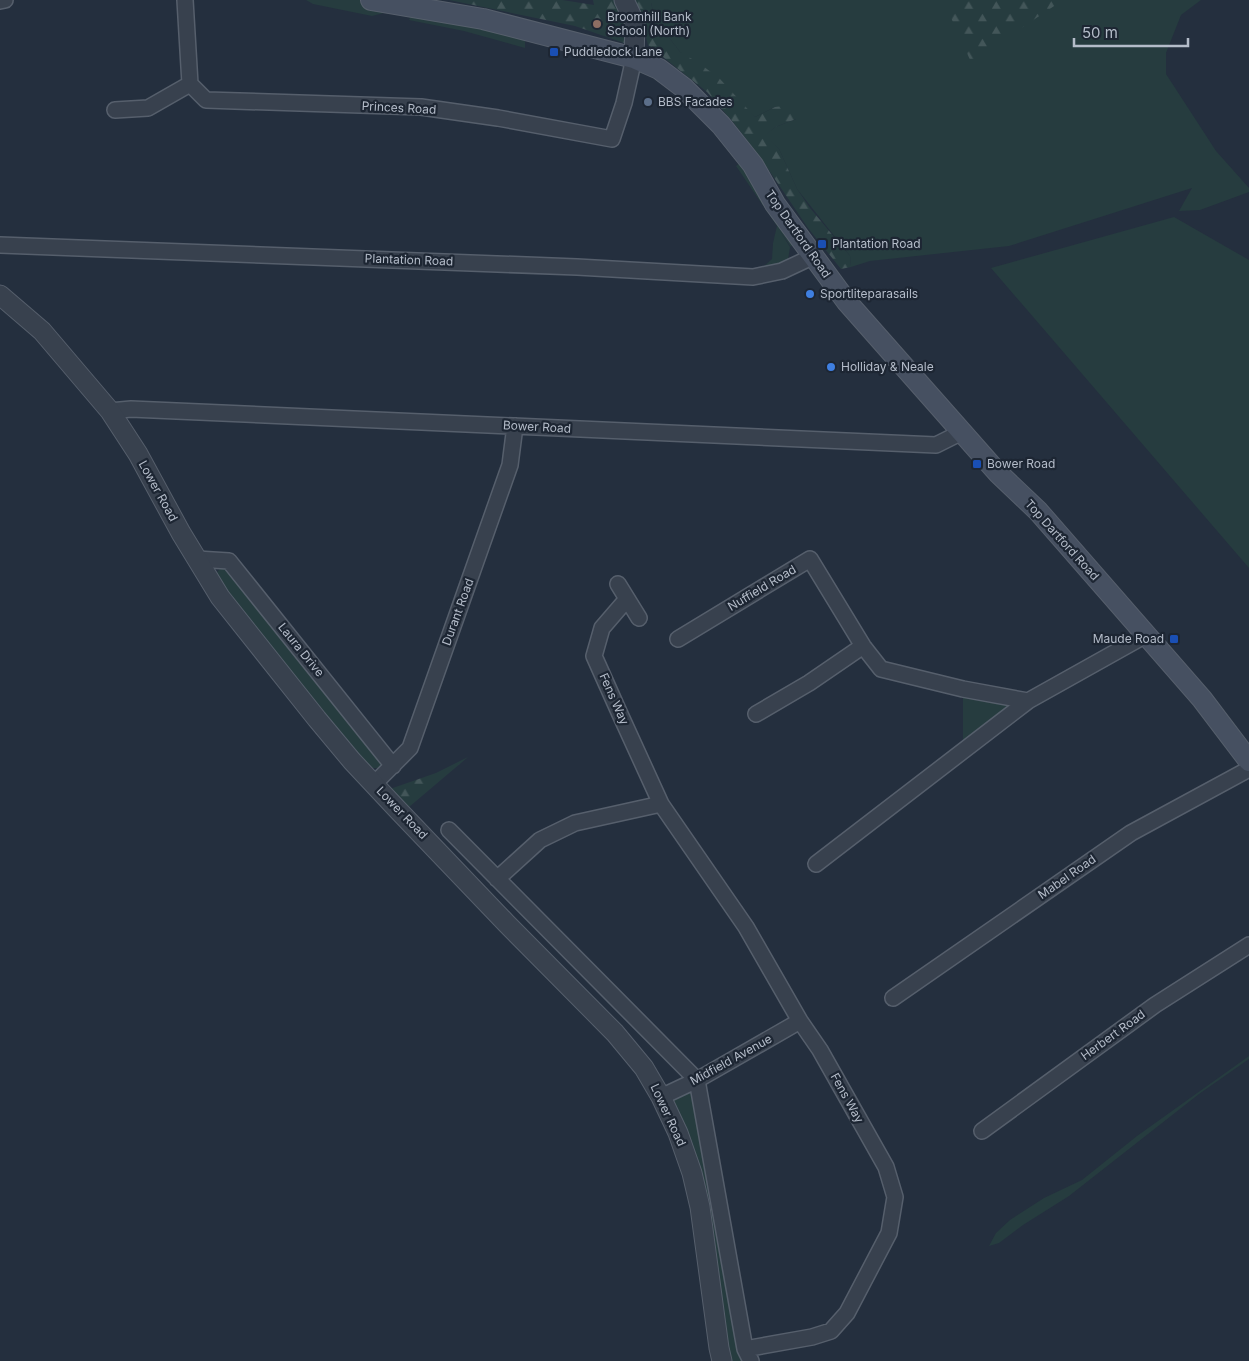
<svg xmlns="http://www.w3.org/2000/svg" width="1249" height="1361" font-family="Inter,sans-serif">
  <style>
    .grass { fill: #263c3f }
    .forest { fill: url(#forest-firs) }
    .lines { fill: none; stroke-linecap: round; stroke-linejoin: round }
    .minor-casing { stroke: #565f6c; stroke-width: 18 }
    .tertiary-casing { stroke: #565f6c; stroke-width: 21 }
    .secondary-casing { stroke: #565f6c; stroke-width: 22 }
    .minor { stroke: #38414e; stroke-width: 15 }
    .tertiary { stroke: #38414e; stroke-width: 19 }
    .secondary { stroke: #465061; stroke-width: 20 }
    .education-dot { fill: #8d6e63; stroke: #1d2633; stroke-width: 2 }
    .transit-dot { fill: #1a4fb4; stroke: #1d2633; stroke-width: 2 }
    .service-dot { fill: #5c6f8a; stroke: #1d2633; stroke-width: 2 }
    .shop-dot { fill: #3f7fe0; stroke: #1d2633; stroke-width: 2 }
    .labels { text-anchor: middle; stroke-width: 4.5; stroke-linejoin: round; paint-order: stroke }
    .poi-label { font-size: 12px; fill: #b4bcc9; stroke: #1d2633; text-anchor: start }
    .street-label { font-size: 12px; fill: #b4bcc9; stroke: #1d2633 }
  </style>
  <defs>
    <pattern id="forest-firs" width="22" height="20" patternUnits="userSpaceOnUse" patternTransform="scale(1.25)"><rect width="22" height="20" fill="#263c3f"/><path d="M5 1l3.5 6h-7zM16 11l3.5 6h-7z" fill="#435659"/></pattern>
  </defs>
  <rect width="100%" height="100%" fill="#242f3e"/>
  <!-- grass -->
  <path class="grass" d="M 306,0 L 368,0 L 386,3 L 384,13 L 372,16 L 313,4 Z
    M 624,0 L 1201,0 L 1181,15 L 1166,53 L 1166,74 L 1216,151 L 1249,188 L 1249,192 L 1200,210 L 1179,211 L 1192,188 L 1009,246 L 870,261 L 851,267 L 850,256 L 797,189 L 779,149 L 765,135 L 775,127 L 796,119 L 775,107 L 755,117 L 680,52 L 655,20 L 651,3 L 627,6 Z
    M 411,16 L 525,30 L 525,48 L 464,31 L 409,20 Z
    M 742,162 L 794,238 L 791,247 L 780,231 L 790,247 L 788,260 L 785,262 L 761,269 L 772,259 L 773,243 L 777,226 L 736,166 Z
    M 1174,217 L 1249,260 L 1249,568 L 991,268 Z
    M 221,567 L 226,569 L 383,762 L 379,768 L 371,768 L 360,756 L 229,596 L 216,574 Z
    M 963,689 L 1028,701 L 963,752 Z
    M 1249,1056 L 1249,1059 L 1199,1094 L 1069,1196 L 1023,1225 L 999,1243 L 989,1246 L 996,1233 L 1010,1220 L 1044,1198 L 1082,1180 L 1137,1136 Z
    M 696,1081 L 751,1361 L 722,1361 L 700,1207 L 661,1097 Z"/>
  <!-- forest -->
  <path class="forest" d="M 449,0 L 562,0 L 594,5 L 593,0 L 619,0 L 629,22 L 630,45 L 575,26 Z
    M 640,0 L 651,3 L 655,20 L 680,52 L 699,63 L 720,79 L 755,117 L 775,107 L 792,105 L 796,119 L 775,127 L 766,135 L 779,149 L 797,189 L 810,208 L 850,256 L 851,267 L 841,269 L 808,228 L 760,157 L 733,122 L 707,92 L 648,45 L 643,25 L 633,3 Z
    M 943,0 L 1063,0 L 971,62 Z
    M 468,757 L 409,807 L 390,789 L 436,773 Z"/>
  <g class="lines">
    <defs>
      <path id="minor" d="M 185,0 L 190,84 L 206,100 L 421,107 L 498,118 L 612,139 L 624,103 L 634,58
        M 0,1 L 5,0
        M 115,110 L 148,108 L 190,84
        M 0,245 L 577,267 L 753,277 L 782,271 L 814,256
        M 110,411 L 131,409 L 936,445 L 962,432
        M 197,559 L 229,561 L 393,766
        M 618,584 L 639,618
        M 627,599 L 602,628 L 594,656 L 619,712 L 661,804 L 746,927 L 800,1021 L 820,1050 L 886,1167 L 895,1197 L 889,1233 L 847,1313 L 831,1331 L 812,1337 L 745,1349
        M 678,639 L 810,559 L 863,646 L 881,669 L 963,689 L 1028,701
        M 756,714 L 809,683 L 863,646
        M 374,784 L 410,748 L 510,465 L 515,426
        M 449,830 L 697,1080 L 745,1349 L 751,1361
        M 816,864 L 1028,701 L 1146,635
        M 497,879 L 540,840 L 575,823 L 661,804
        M 893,998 L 1131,833 L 1249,769
        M 661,1097 L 697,1080 L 800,1021
        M 982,1131 L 1155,1005 L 1249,945"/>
      <path id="tertiary" d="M 624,0 L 635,23 L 634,58
        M 0,295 L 42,331 L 110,411 L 138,454 L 181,533 L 220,597 L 317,719 L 352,761 L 397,809 L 507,924 L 615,1033 L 644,1068 L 661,1097 L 678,1133 L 692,1173 L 700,1207 L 719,1348 L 722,1361"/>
      <path id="secondary" d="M 371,0 L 483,19 L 634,58 L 659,69 L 684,88 L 721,125 L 753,165 L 775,204 L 847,302 L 998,473 L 1038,511 L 1202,699 L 1249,761"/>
    </defs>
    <!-- minor casing -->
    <use href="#minor" class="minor-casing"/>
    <!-- tertiary casing -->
    <use href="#tertiary" class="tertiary-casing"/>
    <!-- secondary casing -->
    <use href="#secondary" class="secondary-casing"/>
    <!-- minor -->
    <use href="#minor" class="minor"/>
    <!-- tertiary -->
    <use href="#tertiary" class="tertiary"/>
    <!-- secondary -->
    <use href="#secondary" class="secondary"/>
  </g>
  <!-- markers -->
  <circle class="education-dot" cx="597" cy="24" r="5"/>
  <g class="transit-dot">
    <rect x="549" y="47" width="10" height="10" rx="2.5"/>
    <rect x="817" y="239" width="10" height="10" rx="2.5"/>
    <rect x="972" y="459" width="10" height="10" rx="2.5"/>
    <rect x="1169" y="634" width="10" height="10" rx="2.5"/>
  </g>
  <circle class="service-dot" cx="648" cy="102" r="5"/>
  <g class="shop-dot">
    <circle cx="810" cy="294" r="5"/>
    <circle cx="831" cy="367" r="5"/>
  </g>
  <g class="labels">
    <!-- poi labels -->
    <g class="poi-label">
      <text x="607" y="21">Broomhill Bank<tspan x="607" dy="14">School (North)</tspan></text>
      <text x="564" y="56">Puddledock Lane</text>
      <text x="658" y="106">BBS Facades</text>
      <text x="832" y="248">Plantation Road</text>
      <text x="820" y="298">Sportliteparasails</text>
      <text x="841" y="371">Holliday &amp; Neale</text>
      <text x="987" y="468">Bower Road</text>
      <text x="1164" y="643" text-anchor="end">Maude Road</text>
    </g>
    <!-- street labels -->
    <g class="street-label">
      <text transform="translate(399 108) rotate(3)" y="4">Princes Road</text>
      <text transform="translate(798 234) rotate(55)" y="4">Top Dartford Road</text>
      <text transform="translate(409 260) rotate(2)" y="4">Plantation Road</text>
      <text transform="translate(537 427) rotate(3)" y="4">Bower Road</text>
      <text transform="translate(158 491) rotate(61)" y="4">Lower Road</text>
      <text transform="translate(1062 540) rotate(48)" y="4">Top Dartford Road</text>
      <text transform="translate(762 588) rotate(-31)" y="4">Nuffield Road</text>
      <text transform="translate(458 612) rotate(-70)" y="4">Durant Road</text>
      <text transform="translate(301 650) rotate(51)" y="4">Laura Drive</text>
      <text transform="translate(614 699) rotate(66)" y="4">Fens Way</text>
      <text transform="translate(402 813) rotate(46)" y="4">Lower Road</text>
      <text transform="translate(1067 877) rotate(-35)" y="4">Mabel Road</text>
      <text transform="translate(1113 1035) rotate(-36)" y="4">Herbert Road</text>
      <text transform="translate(731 1060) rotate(-29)" y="4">Midfield Avenue</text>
      <text transform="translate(847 1098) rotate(61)" y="4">Fens Way</text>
      <text transform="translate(668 1115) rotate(65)" y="4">Lower Road</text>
    </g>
  </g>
  <!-- scale -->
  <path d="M1074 38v8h114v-8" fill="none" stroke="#b4bcc9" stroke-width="2.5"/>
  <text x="1082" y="38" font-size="15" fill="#b4bcc9" stroke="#1d2633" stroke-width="4" paint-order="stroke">50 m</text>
</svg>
